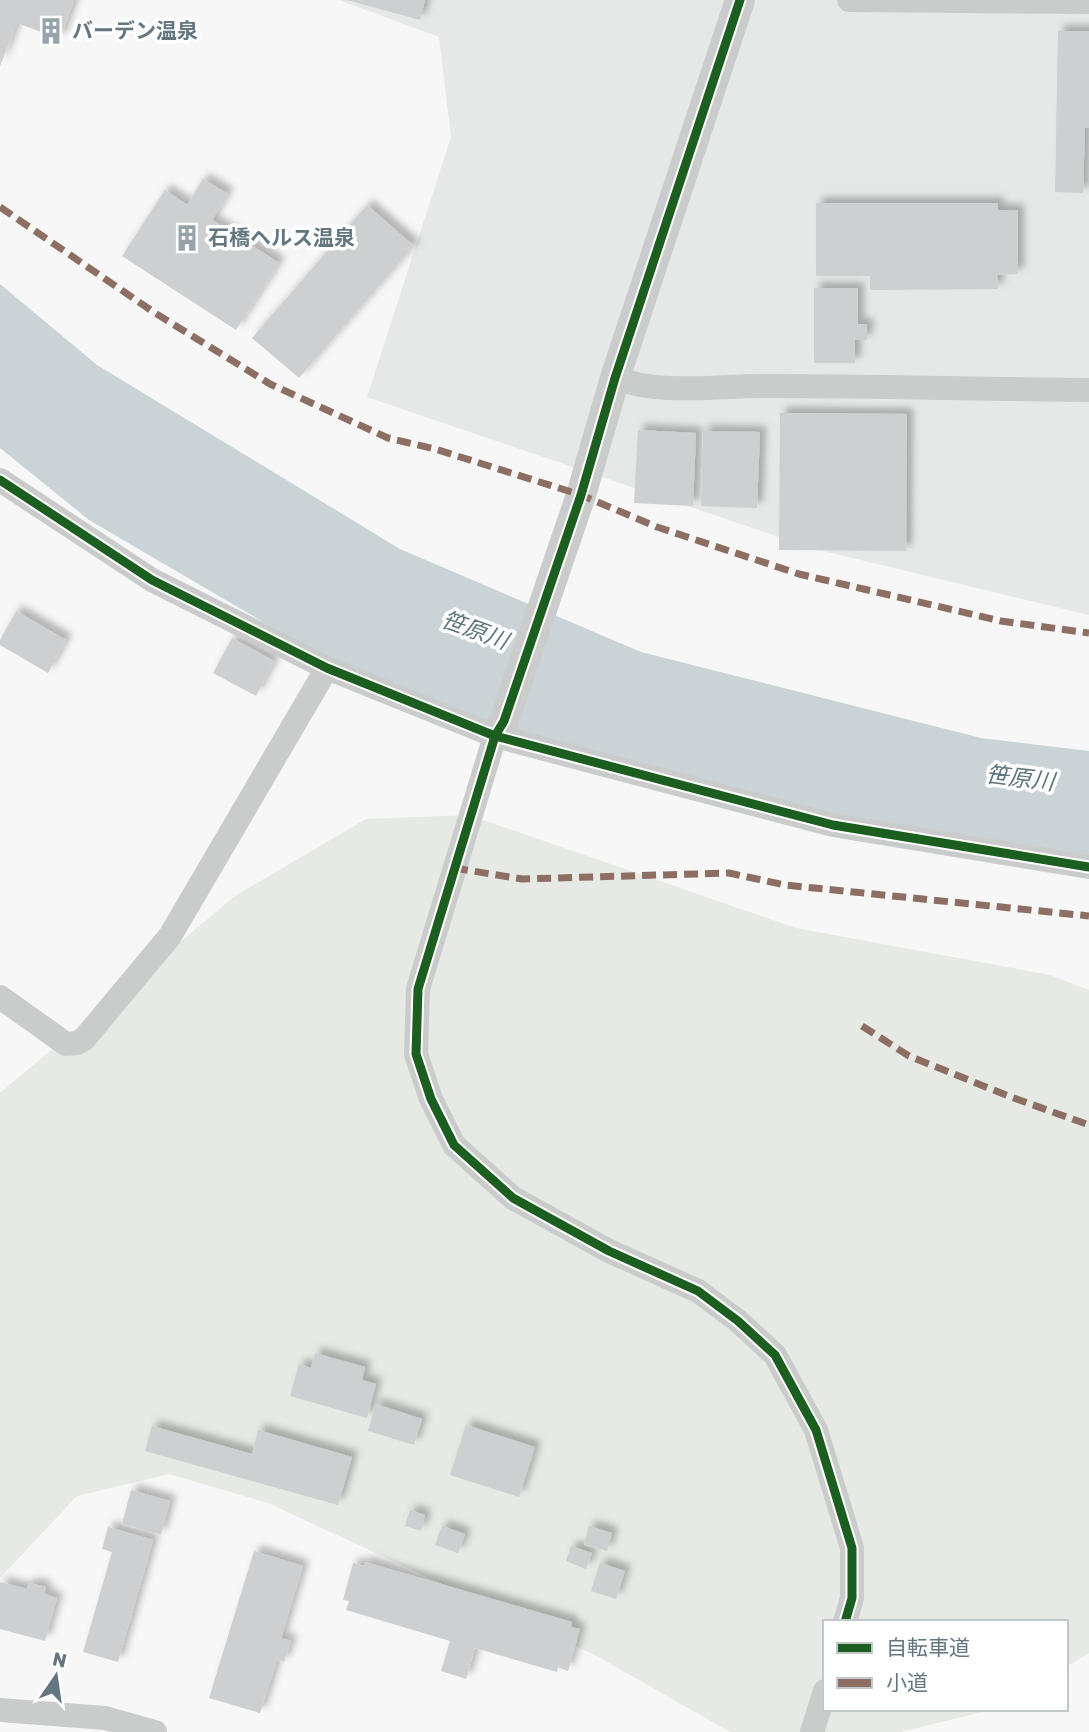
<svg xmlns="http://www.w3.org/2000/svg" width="1089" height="1732" font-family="Rubik,'Noto Sans JP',sans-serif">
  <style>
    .built { fill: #e6e8e7 }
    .green { fill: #e6e9e4 }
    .water { fill: #cad4d6 }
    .building { fill: #cdcfd0; filter: url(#shadow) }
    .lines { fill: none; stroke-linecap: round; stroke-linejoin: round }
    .minor { stroke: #cacccc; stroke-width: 24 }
    .tertiary { stroke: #cacccc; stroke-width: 30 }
    .quiet { stroke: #8d6e63; stroke-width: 7; stroke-dasharray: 14 7; stroke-linecap: butt }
    .cycleway-casing { stroke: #fff; stroke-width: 13 }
    .cycleway { stroke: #1b5e20; stroke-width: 9 }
    .labels { text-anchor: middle; stroke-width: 7; stroke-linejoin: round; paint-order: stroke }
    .poi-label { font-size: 21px; font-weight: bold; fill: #647680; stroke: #fff; text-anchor: start }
    .water-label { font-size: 23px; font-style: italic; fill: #5f767a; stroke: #fff }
  </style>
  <defs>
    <filter id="shadow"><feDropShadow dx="6" dy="-6" stdDeviation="3.5" flood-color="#0004"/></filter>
  </defs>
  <rect width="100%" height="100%" fill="#f7f7f7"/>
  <!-- built -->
  <path class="built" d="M 339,0 L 1089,0 L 1089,615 L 811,548 L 367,397 L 451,137 L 439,37 Z"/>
  <!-- green -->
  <path class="green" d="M 469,815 L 796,928 L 1050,975 L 1089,990 L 1089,1653 L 1066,1667 L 1066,1622 L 825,1622 L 825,1709 L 994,1709 L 901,1732 L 730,1732 L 595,1655 L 268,1503 L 169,1474 L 77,1496 L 0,1578 L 0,1093 L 235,896 L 366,819 Z"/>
  <!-- water -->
  <path class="water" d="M 0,284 L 97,365 L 400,549 L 641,652 L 981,738 L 1089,751 L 1089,866 L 614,777 L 333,663 L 89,520 L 0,448 Z"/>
  <!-- building -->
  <path class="building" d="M 0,0 L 74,0 L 60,39 L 17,23 L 0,66 Z
    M 347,0 L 425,0 L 420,20 Z
    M 1058,31 L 1089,31 L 1089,128 L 1085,128 L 1083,193 L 1055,192 Z
    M 203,179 L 228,194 L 212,220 L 279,263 L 236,330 L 122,256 L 165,190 L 187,205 Z
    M 816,203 L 998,203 L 998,210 L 1018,210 L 1018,274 L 997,275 L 998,289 L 870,290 L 870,276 L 816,276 Z
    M 367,205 L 414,246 L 299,378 L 252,338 Z
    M 814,288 L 858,288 L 858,324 L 867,324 L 867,340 L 855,340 L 855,363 L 814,363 Z
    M 780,413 L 907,414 L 906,551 L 779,550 Z
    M 638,430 L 696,433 L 693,506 L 634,503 Z
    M 703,431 L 760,432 L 757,508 L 701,506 Z
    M 16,611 L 66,640 L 48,673 L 0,645 L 0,640 Z
    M 232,638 L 274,661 L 256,696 L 213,673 Z
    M 315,1353 L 365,1367 L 362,1380 L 376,1384 L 367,1418 L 290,1396 L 299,1364 L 311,1368 Z
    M 376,1404 L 422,1419 L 414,1445 L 368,1431 Z
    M 466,1425 L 535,1447 L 519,1497 L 450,1475 Z
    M 152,1426 L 252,1454 L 258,1430 L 352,1457 L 338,1505 L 145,1451 Z
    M 131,1490 L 170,1501 L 161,1535 L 122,1524 Z
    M 410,1510 L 425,1515 L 421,1531 L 405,1526 Z
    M 442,1526 L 465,1534 L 458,1553 L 435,1545 Z
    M 589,1526 L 612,1533 L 607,1551 L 584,1545 Z
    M 108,1527 L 153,1540 L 118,1662 L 83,1652 L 112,1552 L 102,1549 Z
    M 571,1546 L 592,1553 L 586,1569 L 566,1561 Z
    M 254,1551 L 303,1566 L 281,1638 L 291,1641 L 284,1662 L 277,1660 L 260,1713 L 209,1698 Z
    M 365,1562 L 572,1622 L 571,1627 L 580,1629 L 568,1671 L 558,1667 L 557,1672 L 475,1648 L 466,1679 L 441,1671 L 450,1641 L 346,1610 L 349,1601 L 343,1600 L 353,1563 L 364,1566 Z
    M 600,1563 L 625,1571 L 616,1599 L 591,1591 Z
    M 0,1582 L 27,1589 L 29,1583 L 46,1587 L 44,1594 L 57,1598 L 45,1641 L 0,1629 Z"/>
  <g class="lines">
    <!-- minor -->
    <path class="minor" d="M 849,0 L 1089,2
      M 615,378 C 663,396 719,385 769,386 C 875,386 982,389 1089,390
      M 0,480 L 152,580 L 327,668 L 495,736 L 833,825 L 1089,867
      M 495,736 L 418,989 L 416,1054 L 431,1099 L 454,1145 L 513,1198 L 609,1251 L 698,1291 L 738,1321 L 775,1355 L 816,1430 L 852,1548 L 852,1598 L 845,1622
      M 0,997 L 66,1044 L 77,1043 L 84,1039 L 170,936 L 327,668
      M 0,1710 L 105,1718 L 155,1732
      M 812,1732 L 825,1691"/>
    <!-- tertiary -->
    <path class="tertiary" d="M 495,736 L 504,721 L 581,495 L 615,378 L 740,0"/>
    <!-- quiet -->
    <path class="quiet" d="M 0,207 L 155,313 L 270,384 L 388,438 L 435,449 L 581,495 L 657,527 L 799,574 L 1001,621 L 1089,633
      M 454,868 L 522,879 L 729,873 L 785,885 L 1089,916
      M 862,1026 L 909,1056 L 1011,1097 L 1089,1125"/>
    <defs>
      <path id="cycleway" d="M 740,0 L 615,378 L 581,495 L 504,721 L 495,736 L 418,989 L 416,1054 L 431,1099 L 454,1145 L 513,1198 L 609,1251 L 698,1291 L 738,1321 L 775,1355 L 816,1430 L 852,1548 L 852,1598 L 845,1622
        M 0,480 L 152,580 L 327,668 L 495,736 L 833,825 L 1089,867"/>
    </defs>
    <!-- cycleway casing -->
    <use href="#cycleway" class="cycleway-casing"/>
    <!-- cycleway -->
    <use href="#cycleway" class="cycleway"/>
  </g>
  <!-- icons -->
  <defs>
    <symbol id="building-bare" viewBox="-9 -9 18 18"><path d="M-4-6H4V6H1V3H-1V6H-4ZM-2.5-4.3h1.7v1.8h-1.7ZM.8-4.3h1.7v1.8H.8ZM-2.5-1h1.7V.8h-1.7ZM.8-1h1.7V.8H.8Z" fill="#97a3aa" stroke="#fff" stroke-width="2.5" paint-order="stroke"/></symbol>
  </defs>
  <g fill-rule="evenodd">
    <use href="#building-bare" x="32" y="12" width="38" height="38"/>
    <use href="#building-bare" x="168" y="219" width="38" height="38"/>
  </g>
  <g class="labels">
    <!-- poi labels -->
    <g class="poi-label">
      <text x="72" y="38">バーデン温泉</text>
      <text x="208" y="245">石橋ヘルス温泉</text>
    </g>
    <!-- water labels -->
    <g class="water-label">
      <text transform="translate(475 630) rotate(20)" y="8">笹原川</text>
      <text transform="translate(1020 778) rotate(7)" y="8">笹原川</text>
    </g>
  </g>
  <!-- legend -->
  <rect x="823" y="1620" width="245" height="91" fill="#ffffff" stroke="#c1c8cc" stroke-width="2"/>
  <rect x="837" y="1643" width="35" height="10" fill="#1b5e20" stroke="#c1c8cc" stroke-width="2"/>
  <text x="886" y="1655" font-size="21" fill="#647680">自転車道</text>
  <rect x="837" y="1678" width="35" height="10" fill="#8d6e63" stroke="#c1c8cc" stroke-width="2"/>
  <text x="886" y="1690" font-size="21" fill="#647680">小道</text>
  <!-- north arrow -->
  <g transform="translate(56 1676) rotate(13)" stroke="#ffffff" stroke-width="5" paint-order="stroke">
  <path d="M0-5L12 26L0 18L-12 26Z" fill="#647680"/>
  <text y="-10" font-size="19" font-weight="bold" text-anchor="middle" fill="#647680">N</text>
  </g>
</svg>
